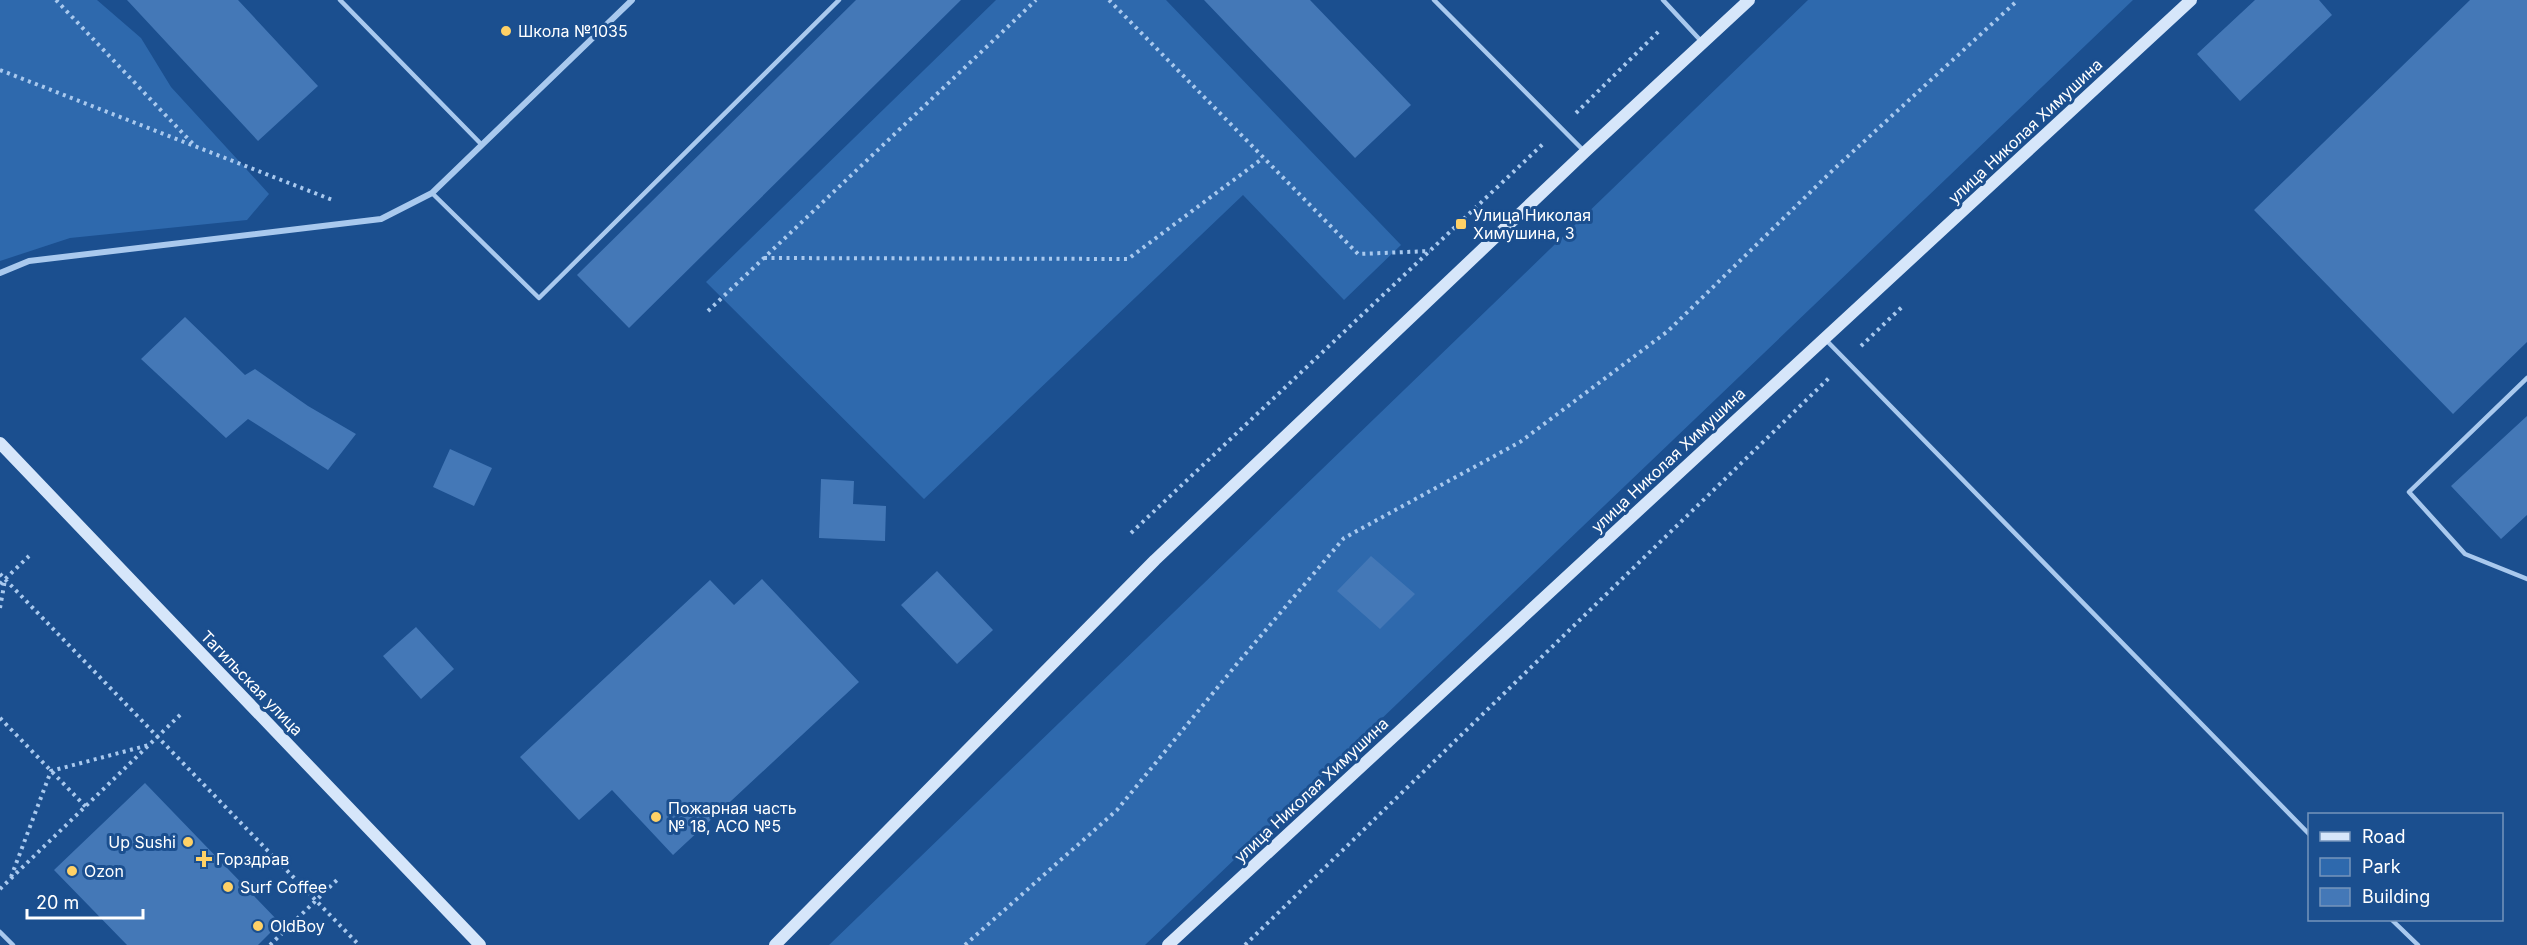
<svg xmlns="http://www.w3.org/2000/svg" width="2527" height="945" font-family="Inter,sans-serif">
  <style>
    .green { fill: #2e69ad }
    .building { fill: #4478b7 }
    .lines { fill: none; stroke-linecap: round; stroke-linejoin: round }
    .path { stroke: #a9c9ee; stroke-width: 4; stroke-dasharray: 3 4.5; stroke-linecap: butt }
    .lane { stroke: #a9c9ee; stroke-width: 4.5 }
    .street { stroke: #a9c9ee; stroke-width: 6 }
    .secondary { stroke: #d6e6fa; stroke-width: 12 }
    .poi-dot { fill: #ffd166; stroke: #1b4f8f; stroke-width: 2 }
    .labels { text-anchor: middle; stroke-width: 6; stroke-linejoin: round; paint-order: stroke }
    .poi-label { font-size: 16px; fill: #fff; stroke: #1b4f8f; text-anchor: start }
    .street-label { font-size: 16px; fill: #fff; stroke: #1b4f8f }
  </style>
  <rect width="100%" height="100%" fill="#1b4f8f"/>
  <!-- green -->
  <path class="green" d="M 0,0 L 97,0 L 141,38 L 171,87 L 269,194 L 247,220 L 70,238 L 0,261 Z
    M 996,0 L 1166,0 L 1401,245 L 1344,300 L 1243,195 L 924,499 L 706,282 Z
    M 1808,0 L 2133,0 L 1145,945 L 829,945 Z"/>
  <!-- building -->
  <path class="building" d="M 127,0 L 238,0 L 318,86 L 258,141 Z
    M 856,0 L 961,0 L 629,328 L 577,275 Z
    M 1204,0 L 1310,0 L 1411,105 L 1355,158 Z
    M 2255,0 L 2319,0 L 2332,15 L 2240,101 L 2197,54 Z
    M 2470,0 L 2527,0 L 2527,342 L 2453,414 L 2254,210 Z
    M 185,317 L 245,375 L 255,369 L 308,406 L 356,434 L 328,470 L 248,419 L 226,438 L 141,359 Z
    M 2527,416 L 2527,515 L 2501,539 L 2451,486 Z
    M 450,449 L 492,468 L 474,506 L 433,487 Z
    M 821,479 L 854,481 L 853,504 L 886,506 L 885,541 L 819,538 Z
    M 1371,556 L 1415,594 L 1380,629 L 1337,591 Z
    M 937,571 L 993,630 L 957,664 L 901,605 Z
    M 762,579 L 859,682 L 673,855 L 612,790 L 579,820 L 520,757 L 710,580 L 734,605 Z
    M 416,627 L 454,669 L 421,699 L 383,656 Z
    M 145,783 L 280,923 L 258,945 L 127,945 L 54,870 Z"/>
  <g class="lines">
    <!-- path -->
    <path class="path" d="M 56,0 L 194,145
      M 1109,0 L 1358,254 L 1430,251
      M 0,70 L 335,201
      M 1576,113 L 1660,30
      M 764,258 L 1128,259 L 1263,158
      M 708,311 L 1036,0
      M 1861,346 L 1903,306
      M 1131,533 L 1544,143
      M 0,574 L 359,945
      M 0,584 L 29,556
      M 0,608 L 5,580
      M 0,718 L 86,807
      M 11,877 L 51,771 L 149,745
      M 0,889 L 181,714
      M 270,945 L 339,878
      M 965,945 L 1117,810 L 1236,665 L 1344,538 L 1520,442 L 1668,331 L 1834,169 L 2018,0
      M 1245,945 L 1830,377"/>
    <!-- lane -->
    <path class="lane" d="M 340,0 L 482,145
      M 1434,0 L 1584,151
      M 1663,0 L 1702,42
      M 432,193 L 539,298 L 839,0
      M 1825,339 L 2310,835
      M 2527,378 L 2409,492 L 2465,554 L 2527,579
      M 2392,920 L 2418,945
      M 0,932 L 13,945"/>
    <!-- street -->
    <path class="street" d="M 0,273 L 29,261 L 381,219 L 432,193 L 632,0"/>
    <!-- secondary -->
    <path class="secondary" d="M 0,443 L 480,945
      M 775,945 L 1155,560 L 1585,152 L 1749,0
      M 1168,945 L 2191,0"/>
  </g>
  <!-- markers -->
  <g class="poi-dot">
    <circle cx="506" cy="31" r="6"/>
    <rect x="1455" y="218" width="12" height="12" rx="3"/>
    <circle cx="656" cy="817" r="6"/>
    <circle cx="188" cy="842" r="6"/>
    <path d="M201 850h6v6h6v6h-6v6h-6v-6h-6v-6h6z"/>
    <circle cx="72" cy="871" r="6"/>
    <circle cx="228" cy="887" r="6"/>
    <circle cx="258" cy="926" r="6"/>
  </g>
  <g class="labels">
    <!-- poi labels -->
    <g class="poi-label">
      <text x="518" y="37">Школа №1035</text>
      <text x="1473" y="221">Улица Николая<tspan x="1473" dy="18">Химушина, 3</tspan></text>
      <text x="668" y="814">Пожарная часть<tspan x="668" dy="18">№ 18, АСО №5</tspan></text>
      <text x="176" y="848" text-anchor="end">Up Sushi</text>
      <text x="216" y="865">Горздрав</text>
      <text x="84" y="877">Ozon</text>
      <text x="240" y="893">Surf Coffee</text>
      <text x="270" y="932">OldBoy</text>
    </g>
    <!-- street labels -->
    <g class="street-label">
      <text transform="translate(2025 131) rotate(-43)" y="6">улица Николая Химушина</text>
      <text transform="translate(1668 460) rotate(-43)" y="6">улица Николая Химушина</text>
      <text transform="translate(252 683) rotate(46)" y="6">Тагильская улица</text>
      <text transform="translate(1311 790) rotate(-43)" y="6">улица Николая Химушина</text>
    </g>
  </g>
  <!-- legend -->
  <rect x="2308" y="813" width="195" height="108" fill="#1b4f8f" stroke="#7695bc" stroke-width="1.5"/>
  <rect x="2320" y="832" width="30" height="9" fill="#d6e6fa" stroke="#7695bc" stroke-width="1.5"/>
  <text x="2362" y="843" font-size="18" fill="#ffffff">Road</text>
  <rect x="2320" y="858" width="30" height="18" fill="#2e69ad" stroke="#7695bc" stroke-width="1.5"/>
  <text x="2362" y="873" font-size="18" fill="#ffffff">Park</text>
  <rect x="2320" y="888" width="30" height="18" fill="#4478b7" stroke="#7695bc" stroke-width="1.5"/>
  <text x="2362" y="903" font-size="18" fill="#ffffff">Building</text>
  <!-- scale -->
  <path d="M27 909v9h116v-9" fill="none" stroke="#ffffff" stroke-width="3"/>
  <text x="36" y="909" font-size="18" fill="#ffffff" stroke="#1b4f8f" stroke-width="4.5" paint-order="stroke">20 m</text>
</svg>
